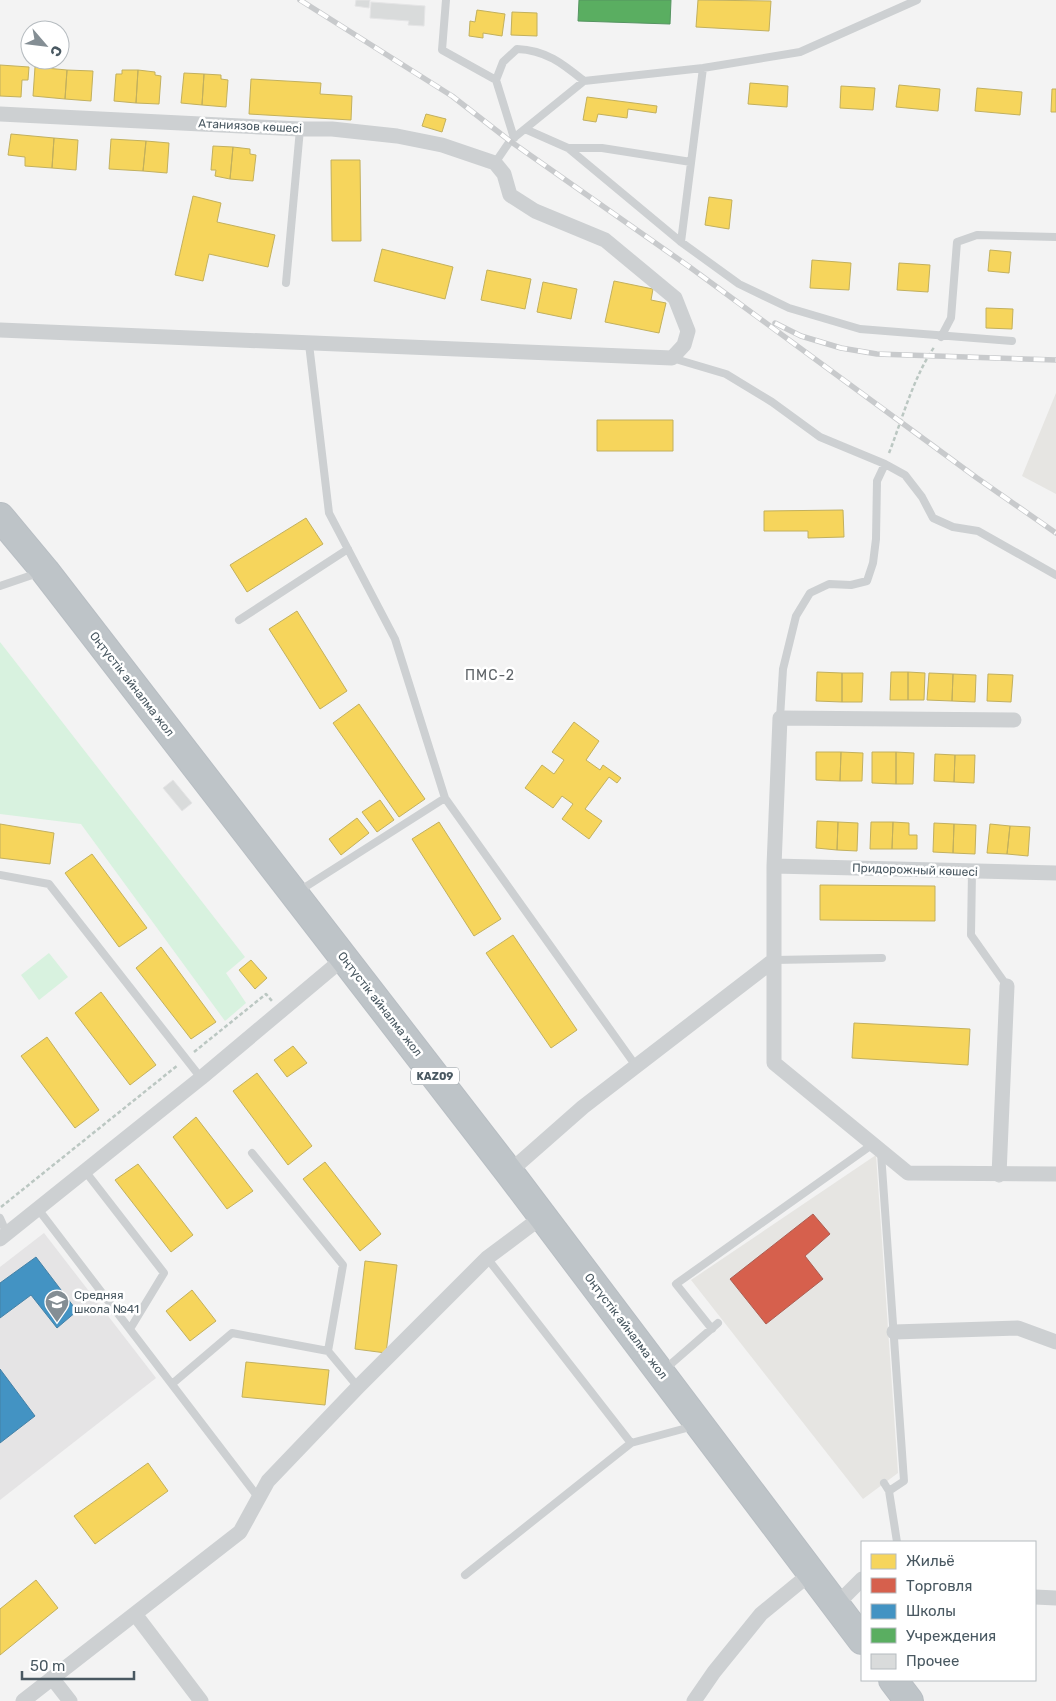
<svg xmlns="http://www.w3.org/2000/svg" width="1056" height="1701" font-family="Rubik,sans-serif">
  <style>
    .commercial { fill: #e6e5e2 }
    .education { fill: #e5e4e5 }
    .green { fill: #d8f2df }
    .homes { fill: #f6d55c; stroke: #c2b05e }
    .shops { fill: #d6604d; stroke: #ac5e53 }
    .schools { fill: #4393c3; stroke: #4581a6 }
    .public { fill: #5aae61; stroke: #559461 }
    .building { fill: #d9dbdb; stroke: #e5e5e6 }
    .lines { fill: none; stroke-linecap: round; stroke-linejoin: round }
    .highway-casing { stroke: #b8bec3; stroke-width: 30 }
    .path { stroke: #bbc7c2; stroke-width: 2.5; stroke-dasharray: 4 2.5; stroke-linecap: butt }
    .lane { stroke: #cdd0d2; stroke-width: 8 }
    .street { stroke: #cdd0d2; stroke-width: 15 }
    .highway { stroke: #bec4c8; stroke-width: 28 }
    .rail-casing { stroke: #c8cacc; stroke-width: 5.5 }
    .rail { stroke: #fff; stroke-width: 4; stroke-dasharray: 11; stroke-linecap: butt }
    .labels { text-anchor: middle; stroke-width: 5; stroke-linejoin: round; paint-order: stroke }
    .shield { fill: #fff; stroke: #808a90; stroke-width: 1 }
    .shield-label { font-size: 11px; font-weight: bold; fill: #495861 }
    .street-label { font-size: 12px; fill: #495861; stroke: #fff }
    .poi-label { font-size: 12px; fill: #495861; stroke: #fff; text-anchor: start }
    .neighbourhood-label { font-size: 14px; letter-spacing: 1px; fill: #5e6367; stroke: #fff }
  </style>
  <rect width="100%" height="100%" fill="#f3f3f3"/>
  <!-- commercial -->
  <path class="commercial" d="M 1056,393 L 1056,494 L 1022,476 Z
    M 876,1155 L 898,1473 L 863,1499 L 691,1280 Z"/>
  <!-- education -->
  <path class="education" d="M 44,1233 L 156,1378 L 0,1500 L 0,1267 Z"/>
  <!-- green -->
  <path class="green" d="M 0,642 L 245,957 L 226,973 L 246,1003 L 225,1021 L 81,824 L 0,814 Z
    M 49,953 L 68,977 L 39,1000 L 21,975 Z"/>
  <!-- homes -->
  <path class="homes" d="M 698,0 L 771,1 L 769,31 L 696,27 Z
    M 477,10 L 505,14 L 502,36 L 483,33 L 483,38 L 469,36 L 470,21 L 475,22 Z
    M 512,12 L 537,13 L 537,36 L 511,35 Z
    M 0,65 L 29,67 L 28,80 L 22,80 L 21,97 L 0,96 Z
    M 35,67 L 67,70 L 65,99 L 33,96 Z
    M 67,70 L 93,71 L 91,101 L 65,99 Z
    M 122,70 L 138,70 L 136,103 L 114,101 L 116,74 L 122,74 Z
    M 138,70 L 155,72 L 155,75 L 161,76 L 159,104 L 136,103 Z
    M 184,73 L 204,74 L 202,105 L 181,103 Z
    M 204,74 L 221,75 L 221,79 L 228,80 L 226,107 L 202,105 Z
    M 251,79 L 321,83 L 320,94 L 352,96 L 351,120 L 249,114 Z
    M 750,83 L 788,86 L 787,107 L 748,104 Z
    M 899,85 L 940,89 L 938,111 L 896,107 Z
    M 841,86 L 875,88 L 873,110 L 840,108 Z
    M 977,88 L 1022,92 L 1020,115 L 975,111 Z
    M 1052,89 L 1056,89 L 1056,112 L 1051,112 Z
    M 587,97 L 657,106 L 656,113 L 628,109 L 627,118 L 598,114 L 596,122 L 583,120 Z
    M 426,114 L 446,119 L 442,132 L 422,126 Z
    M 11,134 L 54,138 L 52,168 L 25,166 L 25,157 L 8,155 Z
    M 54,138 L 78,140 L 76,170 L 52,168 Z
    M 111,139 L 146,141 L 143,171 L 109,169 Z
    M 146,141 L 169,143 L 167,173 L 143,171 Z
    M 213,146 L 233,147 L 230,179 L 215,176 L 216,170 L 211,170 Z
    M 233,147 L 250,149 L 250,154 L 256,155 L 253,181 L 230,179 Z
    M 331,160 L 360,160 L 361,241 L 332,241 Z
    M 193,196 L 221,203 L 217,222 L 275,235 L 268,267 L 209,254 L 203,281 L 175,275 Z
    M 709,197 L 732,200 L 729,229 L 705,225 Z
    M 382,249 L 453,267 L 445,299 L 374,281 Z
    M 990,250 L 1011,252 L 1009,273 L 988,271 Z
    M 812,260 L 851,263 L 849,290 L 810,288 Z
    M 899,263 L 930,265 L 928,292 L 897,290 Z
    M 487,270 L 531,279 L 525,309 L 481,300 Z
    M 614,281 L 653,289 L 651,300 L 666,303 L 659,333 L 605,322 Z
    M 543,282 L 577,289 L 571,319 L 537,312 Z
    M 986,308 L 1013,309 L 1012,329 L 986,328 Z
    M 597,420 L 673,420 L 673,451 L 597,451 Z
    M 843,510 L 844,537 L 808,538 L 808,531 L 764,531 L 764,511 Z
    M 306,518 L 323,544 L 247,592 L 230,565 Z
    M 297,611 L 347,691 L 320,709 L 269,629 Z
    M 817,672 L 842,673 L 842,702 L 816,701 Z
    M 891,672 L 908,672 L 908,700 L 890,700 Z
    M 908,672 L 925,673 L 924,700 L 908,700 Z
    M 842,673 L 863,673 L 862,702 L 842,702 Z
    M 929,673 L 953,674 L 952,701 L 927,700 Z
    M 953,674 L 976,675 L 975,702 L 952,701 Z
    M 988,674 L 1013,675 L 1011,702 L 987,701 Z
    M 359,704 L 425,799 L 399,817 L 333,723 Z
    M 574,722 L 599,741 L 586,760 L 600,770 L 603,765 L 621,778 L 617,783 L 609,777 L 585,809 L 602,821 L 589,839 L 562,819 L 573,804 L 562,796 L 553,808 L 525,788 L 542,765 L 554,774 L 564,760 L 552,752 Z
    M 816,752 L 841,752 L 840,781 L 816,780 Z
    M 841,752 L 863,753 L 862,781 L 840,781 Z
    M 872,752 L 896,752 L 896,784 L 872,783 Z
    M 896,752 L 914,753 L 913,784 L 896,784 Z
    M 935,754 L 955,755 L 954,782 L 934,781 Z
    M 955,755 L 975,755 L 974,783 L 954,782 Z
    M 380,800 L 394,820 L 377,832 L 362,812 Z
    M 357,818 L 369,833 L 341,855 L 329,839 Z
    M 817,821 L 838,822 L 837,850 L 816,848 Z
    M 439,822 L 501,919 L 474,936 L 412,839 Z
    M 838,822 L 858,823 L 857,851 L 837,850 Z
    M 871,822 L 893,822 L 892,849 L 870,849 Z
    M 893,822 L 909,823 L 909,835 L 917,835 L 917,849 L 892,849 Z
    M 934,823 L 954,824 L 953,853 L 933,852 Z
    M 0,824 L 54,833 L 50,864 L 0,858 Z
    M 954,824 L 976,825 L 975,854 L 953,853 Z
    M 990,824 L 1010,826 L 1007,854 L 987,853 Z
    M 1010,826 L 1030,827 L 1028,856 L 1007,854 Z
    M 92,854 L 147,928 L 119,947 L 65,873 Z
    M 820,885 L 935,886 L 935,921 L 820,920 Z
    M 513,935 L 577,1030 L 551,1048 L 486,953 Z
    M 161,947 L 216,1022 L 191,1039 L 136,968 Z
    M 251,960 L 267,978 L 255,989 L 239,970 Z
    M 101,992 L 156,1065 L 130,1085 L 75,1013 Z
    M 854,1023 L 970,1029 L 968,1065 L 852,1058 Z
    M 47,1037 L 99,1110 L 75,1128 L 21,1056 Z
    M 293,1046 L 307,1063 L 287,1077 L 274,1060 Z
    M 257,1073 L 312,1146 L 288,1165 L 233,1091 Z
    M 196,1117 L 253,1191 L 227,1209 L 173,1137 Z
    M 325,1162 L 381,1234 L 360,1251 L 303,1179 Z
    M 138,1164 L 193,1235 L 171,1252 L 115,1180 Z
    M 365,1261 L 397,1265 L 386,1353 L 355,1349 Z
    M 192,1290 L 216,1321 L 190,1341 L 166,1311 Z
    M 246,1362 L 329,1370 L 325,1405 L 242,1397 Z
    M 148,1463 L 168,1491 L 95,1544 L 74,1516 Z
    M 36,1580 L 58,1608 L 0,1655 L 0,1609 Z"/>
  <!-- shops -->
  <path class="shops" d="M 813,1214 L 830,1234 L 805,1256 L 823,1279 L 766,1324 L 730,1279 Z"/>
  <!-- schools -->
  <path class="schools" d="M 36,1257 L 77,1311 L 57,1328 L 31,1295 L 0,1318 L 0,1283 Z
    M 0,1369 L 35,1416 L 0,1443 Z"/>
  <!-- public -->
  <path class="public" d="M 579,0 L 671,0 L 670,24 L 578,21 Z"/>
  <!-- building -->
  <path class="building" d="M 356,0 L 370,0 L 369,8 L 355,6 Z
    M 371,2 L 425,6 L 424,26 L 408,25 L 409,21 L 370,18 Z
    M 173,780 L 192,803 L 182,811 L 163,788 Z"/>
  <g class="lines">
    <defs>
      <path id="highway" d="M 0,517 L 45,571 L 509,1172 L 862,1640
        M 893,1680 L 909,1701"/>
    </defs>
    <!-- highway casing -->
    <use href="#highway" class="highway-casing"/>
    <!-- path -->
    <path class="path" d="M 889,453 C 902,420 914,375 935,346
      M 194,1052 L 266,994 L 272,1001
      M 1,1207 L 178,1065"/>
    <!-- lane -->
    <path class="lane" d="M 446,0 L 442,50 L 496,80 L 514,138
      M 496,80 L 503,62 L 517,49 C 546,50 563,64 584,81
      M 525,129 L 568,148 L 681,242 L 739,284 L 789,308 L 860,329 L 1012,341
      M 568,148 L 602,148 L 691,162
      M 495,163 L 510,141 L 584,81 L 703,68 L 800,52 L 917,0
      M 681,242 L 703,68
      M 286,283 L 300,129
      M 941,337 L 951,318 L 957,242 L 977,235 L 1056,237
      M 309,344 L 329,513 L 395,639 L 445,798 L 636,1066
      M 672,358 L 726,374 L 772,402 L 820,437 L 885,464 L 877,481 L 876,539 L 873,563 L 867,581 L 851,585 L 829,584 L 810,593 L 796,616 L 783,669 L 780,718
      M 885,464 L 905,475 L 922,497 L 933,518 L 953,527 L 978,531 L 1056,575
      M 0,586 L 41,572
      M 239,620 L 348,549
      M 972,871 L 971,935 L 1007,986
      M 0,875 L 49,884 L 201,1078
      M 299,891 L 445,798
      M 774,960 L 882,958
      M 252,1153 L 343,1265 L 328,1351 L 358,1387
      M 881,1153 L 904,1481 L 889,1491
      M 85,1171 L 164,1273 L 130,1329
      M 38,1209 L 258,1497
      M 0,1218 L 7,1234
      M 712,1329 L 676,1284 L 873,1144
      M 664,1370 L 718,1323
      M 172,1384 L 232,1333 L 328,1351
      M 631,1443 L 694,1426
      M 884,1483 L 889,1491 L 897,1542
      M 465,1575 L 631,1443 L 487,1258"/>
    <!-- street -->
    <path class="street" d="M 0,114 L 300,129 L 332,129 L 397,136 L 442,145 L 495,163 L 504,174 L 510,195 L 535,211 L 605,240 L 675,298 L 688,331 L 684,345 L 672,358 L 0,330
      M 1014,720 L 780,718 L 774,866 L 774,1063 L 908,1173 L 1056,1174
      M 774,866 L 1056,873
      M 509,1172 L 583,1107 L 774,960
      M 999,1175 L 1007,986
      M 0,1239 L 201,1078 L 344,958
      M 894,1332 L 1018,1328 L 1056,1342
      M 1035,1597 L 1056,1598
      M 836,1605 L 862,1579
      M 135,1614 L 201,1701
      M 52,1678 L 70,1701
      M 23,1701 L 240,1532 L 268,1481 L 358,1387 L 487,1258 L 543,1216
      M 694,1701 L 714,1672 L 761,1614 L 811,1573"/>
    <!-- highway -->
    <use href="#highway" class="highway"/>
    <defs>
      <path id="rail" d="M 300,0 L 452,96 L 510,141 L 691,268 L 977,478 L 1056,533
        M 775,323 L 801,336 L 841,348 L 877,354 L 1056,360"/>
    </defs>
    <!-- rail casing -->
    <use href="#rail" class="rail-casing"/>
    <!-- rail -->
    <use href="#rail" class="rail"/>
  </g>
  <!-- icons -->
  <defs>
    <symbol id="school-pin" viewBox="-11 -11 22 30"><path d="M0 17L-7.5 6A9.5 9.5 0 1 1 7.5 6Z" fill="#848e94" stroke="#fff"/><path d="M0-5L7-2L0 1L-7-2ZM-4 1L0 2.5L4 1V4Q0 6-4 4Z" fill="#fff"/></symbol>
  </defs>
  <g fill-rule="evenodd">
    <use href="#school-pin" x="43" y="1288" width="28" height="38"/>
  </g>
  <g class="labels">
    <!-- shield labels -->
    <rect class="shield" x="411" y="1067.5" width="48" height="17" rx="4"/>
    <g class="shield-label">
      <text x="435" y="1080">KAZ09</text>
    </g>
    <!-- street labels -->
    <g class="street-label">
      <text transform="translate(250 126) rotate(3)" y="4">Атаниязов көшесі</text>
      <text transform="translate(132 684) rotate(52)" y="4">Оңтүстік айналма жол</text>
      <text transform="translate(915 870) rotate(2)" y="4">Придорожный көшесі</text>
      <text transform="translate(380 1004) rotate(52)" y="4">Оңтүстік айналма жол</text>
      <text transform="translate(626 1326) rotate(53)" y="4">Оңтүстік айналма жол</text>
    </g>
    <!-- poi labels -->
    <g class="poi-label">
      <text x="74" y="1299">Средняя<tspan x="74" dy="14">школа №41</tspan></text>
    </g>
    <!-- neighbourhood labels -->
    <g class="neighbourhood-label">
      <text x="490" y="680">ПМС-2</text>
    </g>
  </g>
  <!-- legend -->
  <rect x="861" y="1541" width="175" height="140" fill="#ffffff" stroke="#b6bcc0"/>
  <rect x="871" y="1554" width="25" height="15" fill="#f6d55c" stroke="#b6bcc0"/>
  <text x="906" y="1566" font-size="15" fill="#495861">Жильё</text>
  <rect x="871" y="1578" width="25" height="15" fill="#d6604d" stroke="#b6bcc0"/>
  <text x="906" y="1591" font-size="15" fill="#495861">Торговля</text>
  <rect x="871" y="1604" width="25" height="15" fill="#4393c3" stroke="#b6bcc0"/>
  <text x="906" y="1616" font-size="15" fill="#495861">Школы</text>
  <rect x="871" y="1628" width="25" height="15" fill="#5aae61" stroke="#b6bcc0"/>
  <text x="906" y="1641" font-size="15" fill="#495861">Учреждения</text>
  <rect x="871" y="1654" width="25" height="15" fill="#d9dbdb" stroke="#b6bcc0"/>
  <text x="906" y="1666" font-size="15" fill="#495861">Прочее</text>
  <!-- north arrow -->
  <g transform="translate(45 45) rotate(118)"><circle r="24" fill="#ffffff" stroke="#b6bcc0"/>
  <path d="M0-4L9 19L0 12L-9 19Z" fill="#848e94"/>
  <text y="-8" font-size="14" font-weight="bold" text-anchor="middle" fill="#495861">С</text>
  </g>
  <!-- scale -->
  <path d="M22 1671v8h112v-8" fill="none" stroke="#495861" stroke-width="2.5"/>
  <text x="30" y="1671" font-size="15" fill="#495861" stroke="#ffffff" stroke-width="4" paint-order="stroke">50 m</text>
</svg>
